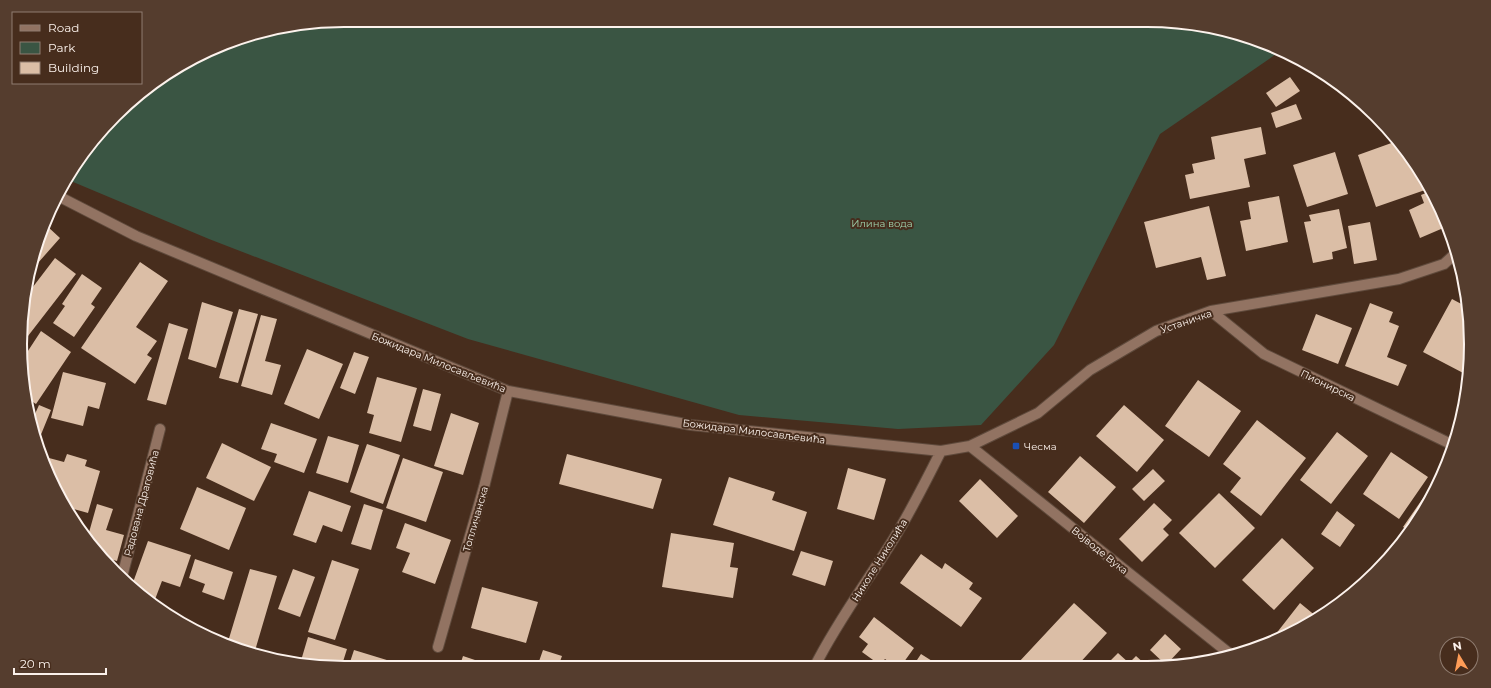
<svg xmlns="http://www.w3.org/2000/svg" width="1491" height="688" font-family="Montserrat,sans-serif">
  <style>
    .green { fill: #3a5543 }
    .building { fill: #dbbea6 }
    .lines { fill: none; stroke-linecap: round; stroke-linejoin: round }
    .minor-casing { stroke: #5f4a3c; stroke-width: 12 }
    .minor { stroke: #927362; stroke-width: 10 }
    .transit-dot { fill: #1a4fb4; stroke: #472d1d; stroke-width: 1.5 }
    .labels { text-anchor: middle; stroke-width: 4; stroke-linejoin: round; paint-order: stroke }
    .park-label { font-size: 10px; fill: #a0d6b0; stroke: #472d1d }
    .street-label { font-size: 10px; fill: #fcf2ec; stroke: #472d1d }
    .poi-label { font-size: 10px; fill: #fcf2ec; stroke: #472d1d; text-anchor: start }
    .rim { fill: none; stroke: #fcf2ec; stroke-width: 2 }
  </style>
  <rect width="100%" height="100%" fill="#472d1d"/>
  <!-- green -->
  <path class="green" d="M 344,20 L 1147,20 L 1210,26 L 1271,45 L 1282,50 L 1160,134 L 1054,345 L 981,425 L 898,429 L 739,415 L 468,339 L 209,239 L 66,179 L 131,100 L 182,63 L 240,37 Z"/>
  <!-- building -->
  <path class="building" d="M 1316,69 L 1327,74 L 1330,77 L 1326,80 Z
    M 1290,77 L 1300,91 L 1276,107 L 1266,93 Z
    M 1296,104 L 1302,119 L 1276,128 L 1271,113 Z
    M 1261,127 L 1266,154 L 1244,159 L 1250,187 L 1190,199 L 1185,175 L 1194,173 L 1192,164 L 1215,159 L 1211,137 Z
    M 1397,141 L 1415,162 L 1425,190 L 1376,207 L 1358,155 Z
    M 1335,152 L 1348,194 L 1307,207 L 1293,165 Z
    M 1431,191 L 1446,220 L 1448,226 L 1420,238 L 1409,210 L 1424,203 L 1421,195 Z
    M 1279,196 L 1288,242 L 1246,251 L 1240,221 L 1251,219 L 1248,202 Z
    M 1209,206 L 1226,276 L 1207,280 L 1201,257 L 1156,268 L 1144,222 Z
    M 1339,209 L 1347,248 L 1332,252 L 1333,259 L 1313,263 L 1304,222 L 1311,221 L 1309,215 Z
    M 1370,222 L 1377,260 L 1354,264 L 1348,226 Z
    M 47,226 L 60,238 L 30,272 L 46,227 Z
    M 55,258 L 76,274 L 28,336 L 25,333 L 26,296 Z
    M 140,262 L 168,281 L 136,327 L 157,341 L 147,355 L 152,358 L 135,384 L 81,348 Z
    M 82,274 L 102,288 L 91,304 L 95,307 L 74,337 L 53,323 L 65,306 L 62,304 Z
    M 1452,299 L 1467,307 L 1471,344 L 1468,371 L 1467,375 L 1423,352 Z
    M 202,302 L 233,312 L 216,368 L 188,359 Z
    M 1370,303 L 1393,312 L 1389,322 L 1399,326 L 1387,357 L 1407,365 L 1398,386 L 1345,366 Z
    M 239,309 L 258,314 L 238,383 L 219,378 Z
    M 1316,314 L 1352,328 L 1338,364 L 1302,350 Z
    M 261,315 L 277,319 L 265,361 L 281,365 L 272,395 L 241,386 Z
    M 169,323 L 188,329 L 166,405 L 147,400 Z
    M 41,331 L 71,352 L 36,404 L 25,397 L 23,387 L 24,357 Z
    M 307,349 L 343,364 L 319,419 L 284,404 Z
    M 354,352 L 369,357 L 355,394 L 340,388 Z
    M 63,372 L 106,383 L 99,409 L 88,406 L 83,426 L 51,418 Z
    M 377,377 L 417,388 L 401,442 L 369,433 L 374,415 L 367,413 Z
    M 1198,380 L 1241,411 L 1209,457 L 1165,426 Z
    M 423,389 L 441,394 L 431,431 L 413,426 Z
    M 39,405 L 51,410 L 40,437 L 34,435 L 31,423 Z
    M 1124,405 L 1164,440 L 1137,472 L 1096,436 Z
    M 451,413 L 479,423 L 463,475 L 434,466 Z
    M 1257,420 L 1306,458 L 1261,516 L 1230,492 L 1241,478 L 1223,464 Z
    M 271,423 L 317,439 L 304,473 L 274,462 L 277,454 L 261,449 Z
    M 1337,432 L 1368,456 L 1331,504 L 1300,480 Z
    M 328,436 L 359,445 L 348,483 L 316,473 Z
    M 222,443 L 271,467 L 254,501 L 206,478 Z
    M 367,444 L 400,455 L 383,504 L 350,492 Z
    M 1391,452 L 1428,477 L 1399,519 L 1363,494 Z
    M 67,454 L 87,460 L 85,466 L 100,471 L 88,513 L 63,506 L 46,468 L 49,458 L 64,462 Z
    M 567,454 L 662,479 L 653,509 L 559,484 Z
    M 1080,456 L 1116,487 L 1084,523 L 1048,492 Z
    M 403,458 L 443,472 L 426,522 L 386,508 Z
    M 848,468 L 886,479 L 874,520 L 837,509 Z
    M 1153,469 L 1165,481 L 1144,501 L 1132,489 Z
    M 729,477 L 775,492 L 772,500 L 807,512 L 794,551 L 713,525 Z
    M 1437,478 L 1440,480 L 1410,531 L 1403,527 Z
    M 980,479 L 1018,516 L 997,538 L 959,501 Z
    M 197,487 L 246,508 L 229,550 L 180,529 Z
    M 309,491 L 351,506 L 342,532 L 323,525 L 316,543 L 293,535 Z
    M 1219,493 L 1255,528 L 1215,568 L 1179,533 Z
    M 1154,503 L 1172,520 L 1163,529 L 1169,535 L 1142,562 L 1119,539 Z
    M 97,504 L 113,509 L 106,530 L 124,535 L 117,561 L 106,558 L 88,536 Z
    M 364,504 L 383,510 L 371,550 L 351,544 Z
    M 1337,511 L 1355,525 L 1340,547 L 1321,534 Z
    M 405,523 L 451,540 L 435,584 L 402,572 L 410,553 L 396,548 Z
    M 671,533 L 734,543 L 730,567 L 738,568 L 733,598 L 662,587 Z
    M 1403,534 L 1407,537 L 1404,541 L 1375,570 Z
    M 1282,538 L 1314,568 L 1274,610 L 1242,580 Z
    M 148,541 L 191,555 L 180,587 L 162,581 L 154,602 L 131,588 Z
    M 801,551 L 833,561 L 825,586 L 792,575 Z
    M 921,554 L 942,569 L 945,563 L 973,583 L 969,589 L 982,598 L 961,627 L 900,583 Z
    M 195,559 L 233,572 L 224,600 L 202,592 L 205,584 L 189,578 Z
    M 332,560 L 359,569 L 335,640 L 308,632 Z
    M 250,569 L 277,576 L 254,654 L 227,645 Z
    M 293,569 L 315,577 L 300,617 L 278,609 Z
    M 482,587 L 538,602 L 526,643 L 471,628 Z
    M 1074,603 L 1107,633 L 1077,666 L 1022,666 L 1018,663 Z
    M 1300,603 L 1317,617 L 1268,644 Z
    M 874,617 L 914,648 L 901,666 L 895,666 L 885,659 L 880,665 L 862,652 L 868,644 L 859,637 Z
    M 1165,634 L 1181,649 L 1166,665 L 1150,650 Z
    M 308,637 L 347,649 L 341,668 L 300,664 Z
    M 354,650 L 390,661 L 388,668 L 348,668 Z
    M 543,650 L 562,656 L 558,667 L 537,667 Z
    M 1118,653 L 1129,663 L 1136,656 L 1146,665 L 1106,665 Z
    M 921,654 L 940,666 L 913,666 Z
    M 463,656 L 496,667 L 450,668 L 452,662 L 460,665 Z"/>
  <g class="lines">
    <defs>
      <path id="minor" d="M 58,196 L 136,236 L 508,391 L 691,425 L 941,451 L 970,446 L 1038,413 L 1090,370 L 1156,331 L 1211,311 L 1399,279 L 1444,264 L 1456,253
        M 1211,311 L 1264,354 L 1453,445
        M 970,446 L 1230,654
        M 122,577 L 160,429
        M 438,647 L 484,487 L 508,391
        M 815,666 C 837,622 867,582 893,540 C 911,511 926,481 941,451"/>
    </defs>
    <!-- minor casing -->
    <use href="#minor" class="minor-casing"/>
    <!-- minor -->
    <use href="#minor" class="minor"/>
  </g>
  <!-- markers -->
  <rect class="transit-dot" x="1012" y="442" width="8" height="8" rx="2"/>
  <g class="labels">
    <!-- park labels -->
    <g class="park-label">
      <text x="882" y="227">Илина вода</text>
    </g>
    <!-- street labels -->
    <g class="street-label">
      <text transform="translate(1186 321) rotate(-19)" y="4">Устаничка</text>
      <text transform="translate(439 362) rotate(22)" y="4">Божидара Милосављевића</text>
      <text transform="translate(1328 385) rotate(26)" y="4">Пионирска</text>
      <text transform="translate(754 431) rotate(7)" y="4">Божидара Милосављевића</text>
      <text transform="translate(141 503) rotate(-75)" y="4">Радована Драговића</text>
      <text transform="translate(475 519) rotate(-74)" y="4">Топличанска</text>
      <text transform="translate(1100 550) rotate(39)" y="4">Војводе Вука</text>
      <text transform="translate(879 560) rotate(-58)" y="4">Николе Николића</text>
    </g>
    <!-- poi labels -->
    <g class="poi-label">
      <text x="1024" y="450">Чесма</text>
    </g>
  </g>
  <!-- crop -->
  <path d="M0 0H1491V688H0ZM344 27H1147A317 317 0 0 1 1464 344V344A317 317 0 0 1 1147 661H344A317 317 0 0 1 27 344V344A317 317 0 0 1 344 27Z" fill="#553d2e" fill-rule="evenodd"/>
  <path class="rim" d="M344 27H1147A317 317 0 0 1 1464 344V344A317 317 0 0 1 1147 661H344A317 317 0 0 1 27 344V344A317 317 0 0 1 344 27Z"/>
  <!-- legend -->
  <rect x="12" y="12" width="130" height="72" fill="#472d1d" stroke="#8f7c70"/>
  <rect x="20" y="25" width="20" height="6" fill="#927362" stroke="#8f7c70"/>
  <text x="48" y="32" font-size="12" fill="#fcf2ec">Road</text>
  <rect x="20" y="42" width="20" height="12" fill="#3a5543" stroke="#8f7c70"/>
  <text x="48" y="52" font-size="12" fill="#fcf2ec">Park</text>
  <rect x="20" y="62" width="20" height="12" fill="#dbbea6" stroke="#8f7c70"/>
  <text x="48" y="72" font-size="12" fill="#fcf2ec">Building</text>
  <!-- north arrow -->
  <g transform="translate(1459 656) rotate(350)"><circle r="19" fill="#472d1d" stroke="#8f7c70"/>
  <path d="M0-3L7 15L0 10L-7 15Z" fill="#fe9c57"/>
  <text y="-6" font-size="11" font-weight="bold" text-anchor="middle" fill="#fcf2ec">N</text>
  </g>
  <!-- scale -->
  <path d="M14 668v6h92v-6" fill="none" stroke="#fcf2ec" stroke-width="2"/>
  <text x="20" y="668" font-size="12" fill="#fcf2ec" stroke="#472d1d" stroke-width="3" paint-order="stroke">20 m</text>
</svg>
